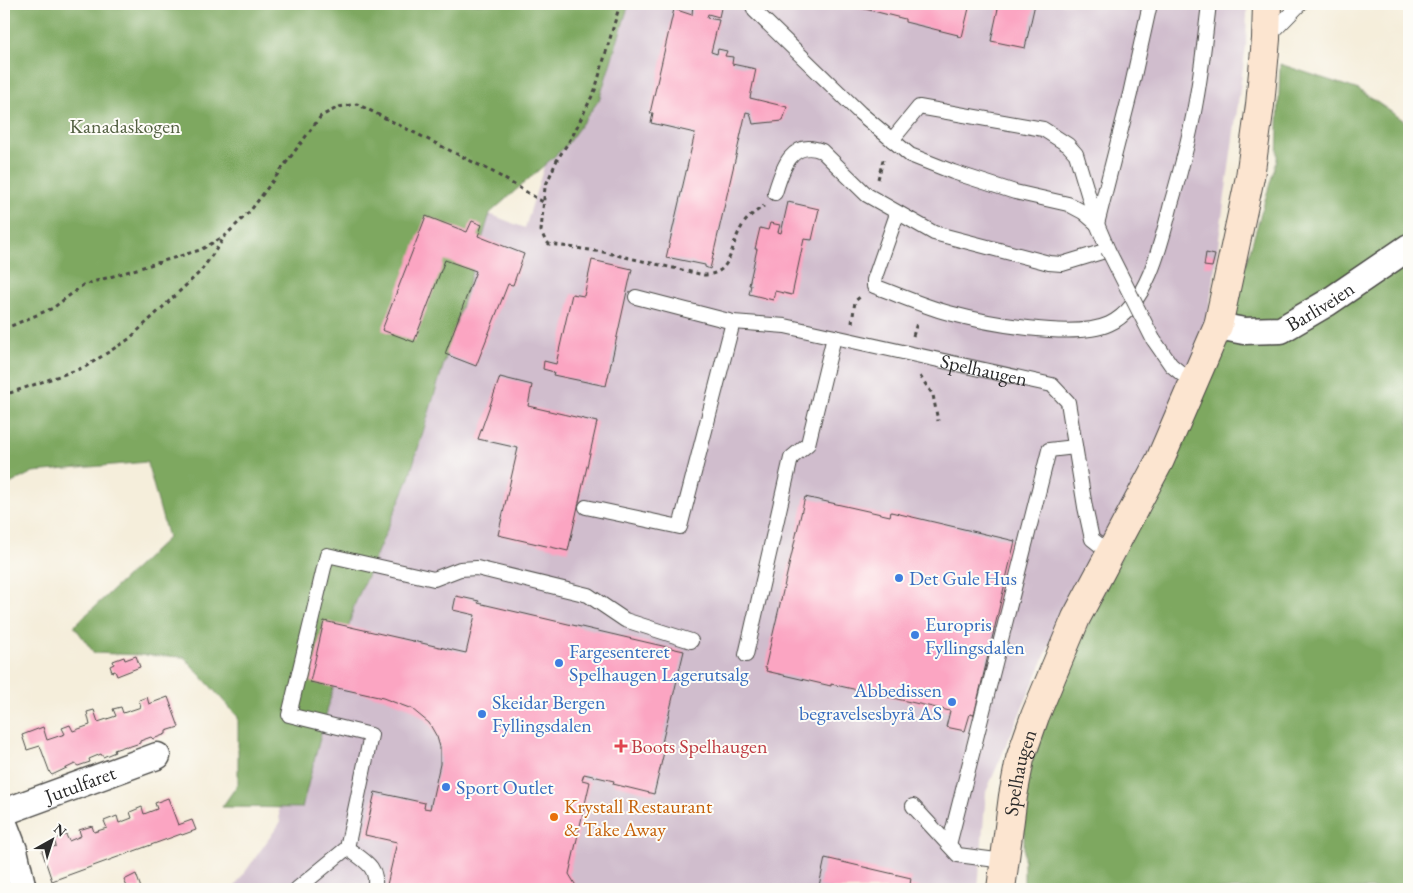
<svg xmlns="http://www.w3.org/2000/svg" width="1413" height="893" font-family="'EB Garamond',serif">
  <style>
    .industrial { fill: #d0bdcd }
    .forest { fill: #7ea860; stroke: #546a46 }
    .building { fill: #fba5c2 }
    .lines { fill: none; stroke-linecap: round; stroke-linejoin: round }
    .service-casing { stroke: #494845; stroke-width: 16 }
    .minor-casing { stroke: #494845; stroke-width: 29 }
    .secondary-casing { stroke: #494845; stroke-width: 30 }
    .path { stroke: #494845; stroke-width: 3; stroke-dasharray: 4 4; stroke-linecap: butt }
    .service { stroke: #fff; stroke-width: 14 }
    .minor { stroke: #fff; stroke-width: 26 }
    .secondary { stroke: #fce5d0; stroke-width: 28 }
    .service-bridge-casing { stroke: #494845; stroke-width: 16; stroke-linecap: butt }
    .service-bridge { stroke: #fff; stroke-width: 14 }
    .shop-dot { fill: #3f7fe0; stroke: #fdfcf7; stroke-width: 2 }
    .health-dot { fill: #e0444e; stroke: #fdfcf7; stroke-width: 2 }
    .food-dot { fill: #e8710a; stroke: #fdfcf7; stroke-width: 2 }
    .labels { text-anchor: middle; stroke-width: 4; stroke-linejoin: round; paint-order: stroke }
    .park-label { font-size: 20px; fill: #536042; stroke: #fdfcf7 }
    .street-label { font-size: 20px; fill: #2b2b2b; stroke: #fdfcf7 }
    .shop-label { font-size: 20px; fill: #366cbe; stroke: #fdfcf7; text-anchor: start }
    .health-label { font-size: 20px; fill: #be3a42; stroke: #fdfcf7; text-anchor: start }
    .food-label { font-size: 20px; fill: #c56008; stroke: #fdfcf7; text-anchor: start }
  </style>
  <rect width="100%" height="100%" fill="#fdfcf7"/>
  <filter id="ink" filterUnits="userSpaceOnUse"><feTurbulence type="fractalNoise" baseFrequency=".02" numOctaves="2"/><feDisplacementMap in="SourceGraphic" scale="10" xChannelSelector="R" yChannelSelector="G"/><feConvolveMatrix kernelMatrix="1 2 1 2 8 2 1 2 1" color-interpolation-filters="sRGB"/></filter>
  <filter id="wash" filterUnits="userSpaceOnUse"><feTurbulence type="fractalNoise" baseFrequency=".0096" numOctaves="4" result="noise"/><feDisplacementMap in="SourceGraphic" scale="20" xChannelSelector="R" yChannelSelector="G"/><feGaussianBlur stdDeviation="1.12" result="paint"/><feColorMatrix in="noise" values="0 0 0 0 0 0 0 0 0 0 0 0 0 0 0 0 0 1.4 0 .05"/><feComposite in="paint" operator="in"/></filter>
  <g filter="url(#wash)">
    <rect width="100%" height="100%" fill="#f5eedb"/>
    <!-- industrial -->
    <path class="industrial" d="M 594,4 L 1247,4 L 1246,46 L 1202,360 L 1063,614 L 986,792 L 978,889 L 233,889 L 280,823 L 252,553 L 397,178 L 525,228 Z"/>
    <!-- forest -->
    <path class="forest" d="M 4,4 L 629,4 L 599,100 L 565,147 L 490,213 L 408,481 L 354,606 L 302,808 L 222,807 L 238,784 L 238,717 L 184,657 L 94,653 L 74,626 L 168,538 L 147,462 L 33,472 L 4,487 Z
      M 1280,64 L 1359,90 L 1409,124 L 1409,889 L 1024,889 L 1024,788 L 1028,746 L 1217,360 L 1277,160 Z"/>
    <g id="blocks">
      <!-- building -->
      <path class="building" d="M 693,4 L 722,4 L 719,17 L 708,14 L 707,18 L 719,20 L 711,52 L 717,54 L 718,49 L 727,51 L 725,56 L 733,57 L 732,64 L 756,69 L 750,98 L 787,107 L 783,121 L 753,124 L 750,113 L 746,112 L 710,269 L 705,267 L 705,265 L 671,258 L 671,259 L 666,258 L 695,133 L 651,123 L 653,113 L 650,113 L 674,9 L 692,15 Z
        M 848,4 L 970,4 L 962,37 L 957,36 L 958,35 L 905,22 L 905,19 L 853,6 L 852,8 L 847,7 Z
        M 999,4 L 1035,4 L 1025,48 L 991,41 Z
        M 788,202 L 819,209 L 812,240 L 804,239 L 792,295 L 775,291 L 773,300 L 749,294 L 751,285 L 749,285 L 757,249 L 755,249 L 760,228 L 768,230 L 770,223 L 780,225 L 778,232 L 781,233 Z
        M 426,216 L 467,232 L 472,221 L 482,225 L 478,236 L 524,254 L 513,285 L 508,284 L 476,366 L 445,354 L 476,271 L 445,260 L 414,342 L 382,330 Z
        M 1206,253 L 1215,255 L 1212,267 L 1204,266 Z
        M 592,260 L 632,269 L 606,386 L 553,375 L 554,372 L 543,369 L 544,361 L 556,364 L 572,294 L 584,296 Z
        M 500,377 L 532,385 L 528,406 L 597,422 L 568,551 L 498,535 L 518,448 L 478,439 Z
        M 805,497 L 890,516 L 891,512 L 1015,541 L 974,715 L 970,714 L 965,731 L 946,727 L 950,711 L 831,684 L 831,686 L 766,671 L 767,668 L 765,668 Z
        M 456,596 L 479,601 L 478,603 L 684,651 L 660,751 L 664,752 L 654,794 L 613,784 L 614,781 L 584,774 L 582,780 L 590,782 L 569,874 L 578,889 L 386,889 L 397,842 L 365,835 L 375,792 L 425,803 L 424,808 L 430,809 L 440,764 L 440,747 L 437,737 L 429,723 L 412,709 L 383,698 L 310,682 L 324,621 L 466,653 L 475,615 L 453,610 Z
        M 136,656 L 140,667 L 117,676 L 115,671 L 112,672 L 110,666 L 114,664 L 113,661 L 124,657 L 125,660 Z
        M 147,697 L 149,704 L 168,697 L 179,727 L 166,731 L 166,734 L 153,739 L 151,737 L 140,741 L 140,743 L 128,747 L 126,746 L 114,750 L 115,752 L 103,757 L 101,754 L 89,759 L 90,762 L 78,766 L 75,764 L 52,775 L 50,773 L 40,746 L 27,750 L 22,735 L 43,727 L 47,740 L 65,734 L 62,728 L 70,725 L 73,731 L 90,725 L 87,712 L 94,710 L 98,722 L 116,716 L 113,709 L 121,707 L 123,713 L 141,707 L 139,700 Z
        M 168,798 L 178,825 L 192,820 L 196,830 L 182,835 L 181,834 L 52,881 L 42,851 L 56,846 L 54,839 L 66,835 L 69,841 L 81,836 L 79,830 L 92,826 L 94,832 L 107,828 L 104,821 L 117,816 L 119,823 L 132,818 L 130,812 L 142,807 L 144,814 L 157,809 L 155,803 Z
        M 825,858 L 911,878 L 910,885 L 925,889 L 834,889 L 819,886 Z
        M 136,874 L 141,888 L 128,889 L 124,880 Z"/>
    </g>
  </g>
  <g filter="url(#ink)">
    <use href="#blocks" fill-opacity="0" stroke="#494845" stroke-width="1"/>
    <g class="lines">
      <defs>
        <g id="service">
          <path d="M 752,4 L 755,11 L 860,113 L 910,155 L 953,172 L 1015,192 L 1068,204 L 1083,212 L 1097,224 L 1130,94 L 1150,4"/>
          <path d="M 1267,38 L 1300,4"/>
          <path d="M 775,193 C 782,170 791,138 822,151 L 867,195 L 934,233 L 1049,263 L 1062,264 L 1108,250 L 1097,224 L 1076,154 L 1068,145 L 1043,129 L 919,107 L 892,140"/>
          <path d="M 897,214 L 874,280 L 874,286 C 899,295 923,306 949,313 C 986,323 1074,340 1109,324 C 1147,307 1162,241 1171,204 C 1181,170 1190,136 1196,101 C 1202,69 1205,36 1209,4"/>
          <path id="s1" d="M 636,297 L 733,322 L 785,326 L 1052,385 L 1068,402 L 1085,507 L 1092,539 L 1111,554"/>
          <path d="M 1153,339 L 1171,365 L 1194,384"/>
          <path d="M 586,507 L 680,527 L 733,322"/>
          <path d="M 746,655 L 791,458 L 808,444 L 834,337"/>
          <path d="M 913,806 L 958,855 L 1004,861"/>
          <path d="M 949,845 L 1049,450 L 1075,447"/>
          <path d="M 347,848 C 363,860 380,867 374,889"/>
          <path d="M 297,889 L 347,848 L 371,735 L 289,715 L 327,555 L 434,579 L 460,569 L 477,568 L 588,595 L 625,620 L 691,641"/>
        </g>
        <g id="minor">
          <path id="s2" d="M 1218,326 L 1244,331 L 1281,330 L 1327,303 L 1409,247"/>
          <path id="s3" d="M 4,812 L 157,756"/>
          <path d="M 4,824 L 14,850 L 23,889"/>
        </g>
        <g id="secondary">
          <path id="s4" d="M 1001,889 L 1013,796 L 1020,759 L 1035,716 L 1076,618 L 1160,460 L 1218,326 L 1250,177 L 1260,105 L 1266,39 L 1267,4"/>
        </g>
      </defs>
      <!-- service casing -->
      <use href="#service" class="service-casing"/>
      <!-- minor casing -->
      <use href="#minor" class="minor-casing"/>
      <!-- secondary casing -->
      <use href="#secondary" class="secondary-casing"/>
      <!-- path -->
      <path class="path" d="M 620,4 L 595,90 L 573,135 L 557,160 L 545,187 L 541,231 L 545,240 L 549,244 L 603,252 L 704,275 C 733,274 729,248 741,228 C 746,218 755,212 764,206
        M 878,179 L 884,156
        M 852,323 L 855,301 L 860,297
        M 4,329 L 53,308 L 83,285 L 200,250 L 225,236 L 251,210 L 321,116 L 339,107 L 357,104 L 493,172 L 543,202
        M 913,336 L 917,323
        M 920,376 L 933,395 L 938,421
        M 4,399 L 10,393 L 85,367 L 129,339 L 201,271 L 224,238"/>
      <!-- service -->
      <use href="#service" class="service"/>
      <!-- minor -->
      <use href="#minor" class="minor"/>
      <!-- secondary -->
      <use href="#secondary" class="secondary"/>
      <defs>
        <path id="service-bridge" d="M 1108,250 L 1153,339"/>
      </defs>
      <!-- service-bridge casing -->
      <use href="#service-bridge" class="service-bridge-casing"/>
      <!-- service-bridge -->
      <use href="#service-bridge" class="service-bridge"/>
    </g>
  </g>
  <!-- markers -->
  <g class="shop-dot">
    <circle cx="899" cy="578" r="5"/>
    <circle cx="915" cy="635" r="5"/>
    <circle cx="559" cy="663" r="5"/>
    <circle cx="952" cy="702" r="5"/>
    <circle cx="482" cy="714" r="5"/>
    <circle cx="446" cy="787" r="5"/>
  </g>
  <path class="health-dot" d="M618.5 738.5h5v5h5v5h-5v5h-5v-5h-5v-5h5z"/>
  <circle class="food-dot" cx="554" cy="817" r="5"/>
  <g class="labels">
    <!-- park labels -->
    <g class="park-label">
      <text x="125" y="133">Kanadaskogen</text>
    </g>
    <!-- street labels -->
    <g class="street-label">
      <text dy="7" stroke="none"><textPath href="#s2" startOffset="109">Barliveien</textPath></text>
      <text dy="7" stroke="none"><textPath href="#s1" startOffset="356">Spelhaugen</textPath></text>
      <text dy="7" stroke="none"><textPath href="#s4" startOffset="118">Spelhaugen</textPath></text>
      <text dy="7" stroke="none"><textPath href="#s3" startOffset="81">Jutulfaret</textPath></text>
    </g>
    <!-- shop labels -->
    <g class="shop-label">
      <text x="909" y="585">Det Gule Hus</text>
      <text x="925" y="631">Europris<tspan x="925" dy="23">Fyllingsdalen</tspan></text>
      <text x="569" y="658">Fargesenteret<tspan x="569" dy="23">Spelhaugen Lagerutsalg</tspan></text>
      <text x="942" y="697" text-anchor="end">Abbedissen<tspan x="942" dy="23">begravelsesbyrå AS</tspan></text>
      <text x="492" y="709">Skeidar Bergen<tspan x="492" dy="23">Fyllingsdalen</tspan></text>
      <text x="456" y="794">Sport Outlet</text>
    </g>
    <!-- health labels -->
    <g class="health-label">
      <text x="631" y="753">Boots Spelhaugen</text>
    </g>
    <!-- food labels -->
    <g class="food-label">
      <text x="564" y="813">Krystall Restaurant<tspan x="564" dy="23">&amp; Take Away</tspan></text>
    </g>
  </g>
  <!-- margin -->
  <rect width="1413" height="893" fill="none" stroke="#fdfcf7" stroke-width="20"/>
  <!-- north arrow -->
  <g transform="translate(52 840) rotate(39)" stroke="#fdfcf7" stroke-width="4" paint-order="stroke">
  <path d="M0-4L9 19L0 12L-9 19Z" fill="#2b2b2b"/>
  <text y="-8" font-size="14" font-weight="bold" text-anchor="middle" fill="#2b2b2b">N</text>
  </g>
</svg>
